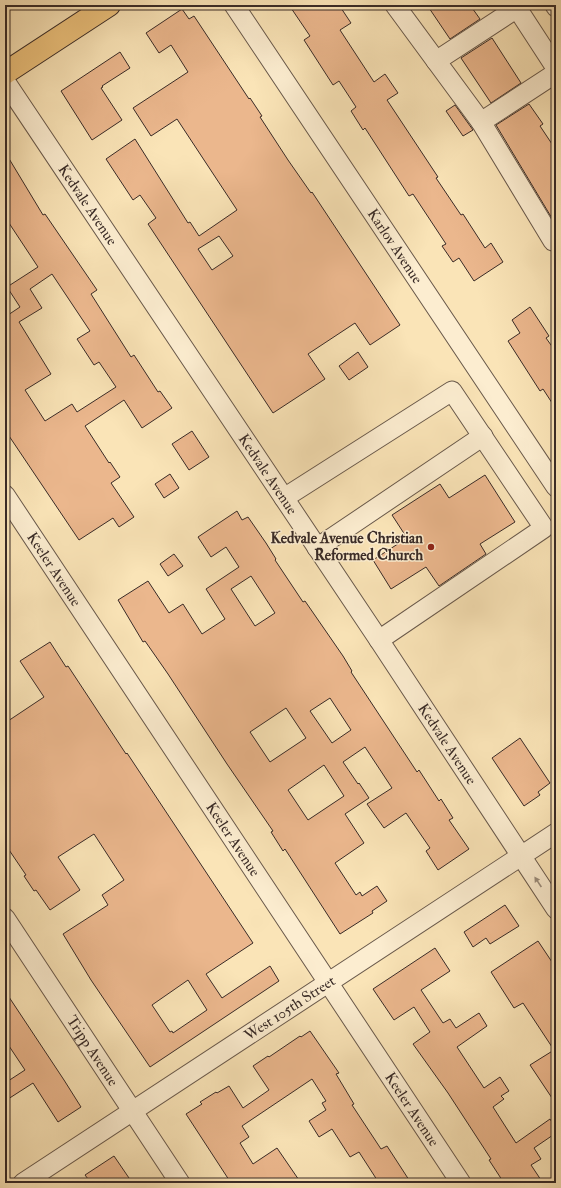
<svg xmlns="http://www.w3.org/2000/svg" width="561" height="1188" font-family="'IM FELL Double Pica',serif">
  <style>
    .building { fill: #ebb78d; stroke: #392b27; fill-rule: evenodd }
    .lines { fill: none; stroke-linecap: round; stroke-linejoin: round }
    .minor-casing { stroke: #69594b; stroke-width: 21 }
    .major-casing { stroke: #392b27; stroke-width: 24 }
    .minor { stroke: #fcedd0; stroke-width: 19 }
    .major { stroke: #edc27c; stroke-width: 22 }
    .oneway { fill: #9a8c7c }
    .poi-dot { fill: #8f2418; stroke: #fcedd0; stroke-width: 1.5 }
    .labels { text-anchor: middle; stroke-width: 3; stroke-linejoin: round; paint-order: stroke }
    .street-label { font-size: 15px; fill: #392b27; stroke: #fcedd0 }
    .poi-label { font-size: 15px; font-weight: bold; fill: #392b27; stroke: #fcedd0; text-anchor: end }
  </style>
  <rect width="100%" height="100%" fill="#fae4b7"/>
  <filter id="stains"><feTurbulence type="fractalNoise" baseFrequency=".005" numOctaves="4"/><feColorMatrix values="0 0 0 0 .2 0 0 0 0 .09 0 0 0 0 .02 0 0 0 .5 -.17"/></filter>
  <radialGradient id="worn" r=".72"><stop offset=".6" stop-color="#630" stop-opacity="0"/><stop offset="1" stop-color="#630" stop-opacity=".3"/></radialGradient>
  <!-- building -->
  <path class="building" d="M 289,5 L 339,5 L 351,23 L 340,30 L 374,82 L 385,74 L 398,93 L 387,100 L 438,177 L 436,178 L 461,215 L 463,214 L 485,248 L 491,243 L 503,262 L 474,281 L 459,258 L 453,262 L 442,246 L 446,244 L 413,194 L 409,196 L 365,128 L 363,130 L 351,111 L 356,107 L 339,81 L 333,85 L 304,40 L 310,36 Z
    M 427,5 L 470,5 L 480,19 L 450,39 Z
    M 182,9 L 189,19 L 194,16 L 249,99 L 250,98 L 262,116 L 260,117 L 288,160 L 311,193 L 312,192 L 400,325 L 370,345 L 355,323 L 308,354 L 325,379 L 273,413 L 148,224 L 156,218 L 140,195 L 133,200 L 106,159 L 135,139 L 188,223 L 190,222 L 199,236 L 237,210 L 177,119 L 151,136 L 133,108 L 188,72 L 171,45 L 159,53 L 146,33 ZM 219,236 L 233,256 L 212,270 L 198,249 Z
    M 492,38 L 521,83 L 491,103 L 461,58 Z
    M 120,52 L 130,68 L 102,86 L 103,87 L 101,88 L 122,120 L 92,140 L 61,91 Z
    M 529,104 L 543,124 L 540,126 L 556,150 L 556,225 L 496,125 Z
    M 455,105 L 473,130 L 463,136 L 446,111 Z
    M 5,152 L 43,215 L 45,214 L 97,290 L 91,294 L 131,357 L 134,355 L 158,392 L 160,391 L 172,408 L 142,428 L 124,400 L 85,426 L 109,463 L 110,462 L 120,477 L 111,483 L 134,517 L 119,527 L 113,518 L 79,540 L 5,430 L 5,317 L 20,307 L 7,287 L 38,267 L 5,217 ZM 52,274 L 90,331 L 77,339 L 94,365 L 99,362 L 116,387 L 77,412 L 72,404 L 45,421 L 25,390 L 51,374 L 19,322 L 42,308 L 30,289 Z
    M 530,307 L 549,336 L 546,338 L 556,352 L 556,409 L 543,389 L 540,391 L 508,341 L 520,333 L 512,320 Z
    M 358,352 L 368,367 L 349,380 L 339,366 Z
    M 192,431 L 209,457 L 189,470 L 172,444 Z
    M 170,474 L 179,488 L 164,498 L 155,484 Z
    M 485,475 L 515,522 L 480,544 L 486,554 L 439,586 L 426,567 L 391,589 L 373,560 L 407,538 L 392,515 L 440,484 L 449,498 Z
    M 237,511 L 242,520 L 248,517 L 266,543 L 276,559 L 275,560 L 303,602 L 305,601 L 343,656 L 352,671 L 351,672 L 417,772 L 419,770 L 439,801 L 441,799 L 453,818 L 449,820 L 469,849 L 438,870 L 426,851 L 430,848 L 406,813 L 384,828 L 367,804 L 392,788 L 365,747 L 343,762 L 358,784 L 359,783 L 369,798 L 345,814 L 364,843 L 335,863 L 356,895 L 360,892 L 362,896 L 377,886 L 387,901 L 372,911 L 373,913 L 340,934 L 285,849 L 283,851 L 271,832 L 273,831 L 227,764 L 168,674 L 145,641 L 143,642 L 118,600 L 148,581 L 169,613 L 183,604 L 202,634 L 225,619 L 206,589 L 239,567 L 226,547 L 211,557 L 198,537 ZM 251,576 L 275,613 L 255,626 L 231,589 ZM 330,698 L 351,730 L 332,743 L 310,711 ZM 286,708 L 306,738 L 270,762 L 250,732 ZM 324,765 L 344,796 L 308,820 L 288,790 Z
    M 174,554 L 183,566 L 168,576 L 160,564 Z
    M 50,642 L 66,667 L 68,666 L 126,754 L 127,753 L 253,943 L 206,974 L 222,998 L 270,966 L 279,981 L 150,1067 L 91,980 L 63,934 L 108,905 L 102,895 L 124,880 L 94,834 L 58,857 L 80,890 L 50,910 L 36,890 L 34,891 L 24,876 L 26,875 L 5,844 L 5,723 L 44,697 L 20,661 ZM 188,980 L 207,1010 L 173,1033 L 172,1031 L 170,1032 L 152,1005 Z
    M 520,738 L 550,783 L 538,792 L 540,795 L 524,806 L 492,758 Z
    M 505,905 L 519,926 L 490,944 L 486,938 L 473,947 L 464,932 Z
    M 538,941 L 556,968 L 556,1104 L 530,1065 L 554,1050 L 523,1003 L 514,1008 L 491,972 Z
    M 435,948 L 450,971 L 421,990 L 443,1023 L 450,1019 L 456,1028 L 479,1013 L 487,1026 L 457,1047 L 484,1088 L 500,1077 L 509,1091 L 501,1096 L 504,1099 L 493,1107 L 516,1143 L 550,1119 L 556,1129 L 556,1133 L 534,1148 L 541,1159 L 531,1165 L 543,1183 L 504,1183 L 489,1160 L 491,1159 L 448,1093 L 413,1044 L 430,1032 L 414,1007 L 394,1020 L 373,989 Z
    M 5,991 L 64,1080 L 81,1107 L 58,1122 L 33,1083 L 5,1101 L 5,1083 L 25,1070 L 5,1040 Z
    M 310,1031 L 339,1073 L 336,1074 L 354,1104 L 352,1105 L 381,1149 L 387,1146 L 411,1183 L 379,1183 L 359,1152 L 350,1157 L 332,1129 L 319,1137 L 309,1121 L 326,1110 L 322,1103 L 326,1101 L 312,1079 L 242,1126 L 249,1137 L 240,1143 L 253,1164 L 277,1148 L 301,1183 L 231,1183 L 186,1114 L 202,1104 L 200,1102 L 216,1092 L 217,1093 L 229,1086 L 243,1108 L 269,1090 L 253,1066 L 268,1056 L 269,1057 L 300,1036 L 301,1037 Z
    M 114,1156 L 129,1178 L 121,1183 L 91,1183 L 85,1175 Z"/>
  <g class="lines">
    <defs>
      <g id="minor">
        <path id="s1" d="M 234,5 L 556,487"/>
        <path d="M 395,5 L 481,122 L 553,241 L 556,239"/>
        <path d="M 515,5 L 556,68"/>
        <path d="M 555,5 L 556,7"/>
        <path d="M 436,61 L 517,8"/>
        <path id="s2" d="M 5,81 L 379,640 L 556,909"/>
        <path d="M 481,122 L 556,73"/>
        <path id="s3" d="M 5,495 L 461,1183"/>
        <path d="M 284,498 L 452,391 L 544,528 L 379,640"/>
        <path d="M 317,548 L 483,436"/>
        <path id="s4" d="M 5,918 L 180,1183"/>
        <path id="s5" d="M 23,1183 L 556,833"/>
      </g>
      <path id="major" d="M 5,73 L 109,5"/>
    </defs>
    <!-- minor casing -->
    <use href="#minor" class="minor-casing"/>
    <!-- major casing -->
    <use href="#major" class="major-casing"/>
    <!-- minor -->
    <use href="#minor" class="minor"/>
    <!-- major -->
    <use href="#major" class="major"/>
  </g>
  <!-- one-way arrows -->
  <defs><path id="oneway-solid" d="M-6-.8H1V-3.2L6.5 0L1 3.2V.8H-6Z"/></defs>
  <use class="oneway" href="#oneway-solid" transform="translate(538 882) rotate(-124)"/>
  <!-- markers -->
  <circle class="poi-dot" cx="431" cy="547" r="4"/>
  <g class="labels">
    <!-- street labels -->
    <g class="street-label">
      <text dy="5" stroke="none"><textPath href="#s2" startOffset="149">Kedvale Avenue</textPath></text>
      <text dy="5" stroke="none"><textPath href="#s1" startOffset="290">Karlov Avenue</textPath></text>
      <text dy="5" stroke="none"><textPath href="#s2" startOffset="473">Kedvale Avenue</textPath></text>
      <text dy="5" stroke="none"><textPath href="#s3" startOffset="89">Keeler Avenue</textPath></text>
      <text dy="5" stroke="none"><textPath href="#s2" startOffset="797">Kedvale Avenue</textPath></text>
      <text dy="5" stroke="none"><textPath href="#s3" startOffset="413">Keeler Avenue</textPath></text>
      <text dy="5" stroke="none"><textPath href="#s5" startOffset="319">West 105th Street</textPath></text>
      <text dy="5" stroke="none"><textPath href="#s4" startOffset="159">Tripp Avenue</textPath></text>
      <text dy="5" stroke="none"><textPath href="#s3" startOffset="737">Keeler Avenue</textPath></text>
    </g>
    <!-- poi labels -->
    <g class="poi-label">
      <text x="423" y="543">Kedvale Avenue Christian<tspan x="423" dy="17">Reformed Church</tspan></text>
    </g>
  </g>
  <!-- margin -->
  <rect width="561" height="1188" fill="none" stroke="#fae4b7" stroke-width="20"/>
  <rect x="6" y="6" width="549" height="1176" fill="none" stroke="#392b27" stroke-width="2"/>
  <rect x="10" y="10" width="541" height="1168" fill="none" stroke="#392b27"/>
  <rect width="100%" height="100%" filter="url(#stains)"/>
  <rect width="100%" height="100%" fill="url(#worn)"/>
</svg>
